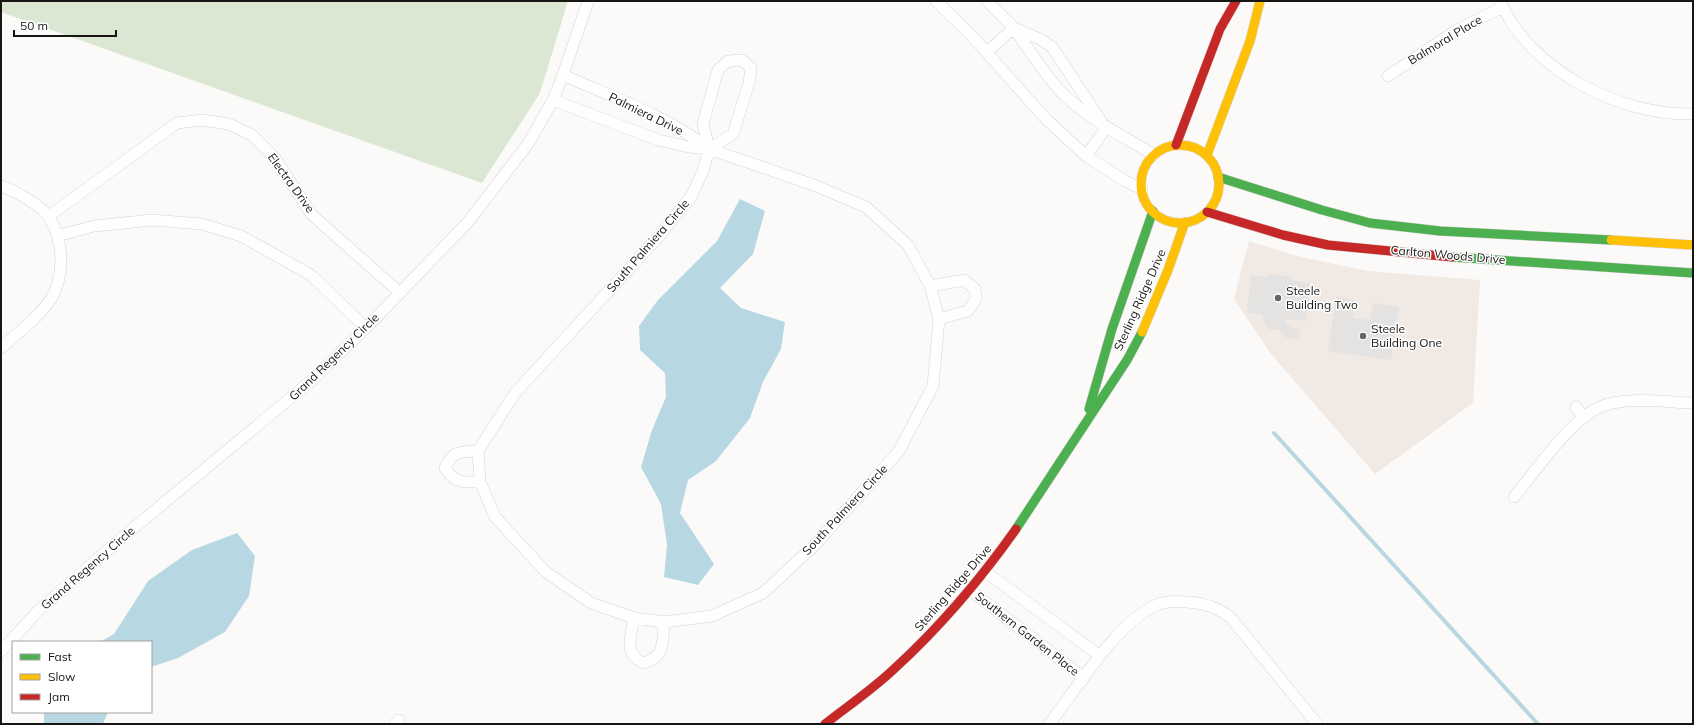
<svg xmlns="http://www.w3.org/2000/svg" width="1694" height="725" font-family="Mulish,sans-serif">
  <style>
    .built { fill: #f0e9e4 }
    .green { fill: #dce7d3 }
    .water { fill: #b7d7e3 }
    .lines { fill: none; stroke-linecap: round; stroke-linejoin: round }
    .stream { stroke: #b7d7e3; stroke-width: 4 }
    .building { fill: #e5e3e2 }
    .street-casing { stroke: #d6d4d2; stroke-width: 12 }
    .fast-casing { stroke: #d6d4d2; stroke-width: 10 }
    .slow-casing { stroke: #d6d4d2; stroke-width: 10 }
    .jam-casing { stroke: #d6d4d2; stroke-width: 10 }
    .street { stroke: #fffefe; stroke-width: 11 }
    .fast { stroke: #4caf50; stroke-width: 9 }
    .slow { stroke: #ffc107; stroke-width: 9 }
    .jam { stroke: #c62828; stroke-width: 9 }
    .poi-dot { fill: #676664; stroke: #fff; stroke-width: 1.5 }
    .labels { text-anchor: middle; stroke-width: 3; stroke-linejoin: round; paint-order: stroke }
    .street-label { font-size: 12px; fill: #171615; stroke: #fff }
    .poi-label { font-size: 12px; fill: #171615; stroke: #fff; text-anchor: start }
  </style>
  <rect width="100%" height="100%" fill="#fcfaf8"/>
  <!-- built -->
  <path class="built" d="M 1249,241 L 1297,256 L 1367,271 L 1480,280 L 1473,403 L 1375,474 L 1271,354 L 1234,299 Z"/>
  <!-- green -->
  <path class="green" d="M 1,1 L 568,1 L 540,93 L 482,183 L 1,12 Z"/>
  <!-- water -->
  <path class="water" d="M 740,199 L 765,211 L 753,254 L 720,288 L 741,308 L 785,322 L 781,349 L 763,382 L 750,418 L 716,461 L 688,480 L 680,513 L 714,564 L 698,585 L 664,577 L 667,545 L 661,504 L 641,467 L 652,430 L 666,397 L 665,373 L 640,350 L 639,326 L 658,300 L 717,241 Z
    M 237,533 L 255,556 L 249,596 L 225,632 L 178,658 L 151,667 L 151,642 L 100,642 L 114,634 L 148,581 L 192,550 Z
    M 44,712 L 108,712 L 103,724 L 44,724 Z"/>
  <g class="lines">
    <!-- stream -->
    <path class="stream" d="M 1274,433 L 1538,724"/>
  </g>
  <!-- building -->
  <path class="building" d="M 1269,274 L 1292,277 L 1292,280 L 1310,283 L 1306,321 L 1286,319 L 1286,322 L 1290,327 L 1300,329 L 1299,340 L 1285,337 L 1279,330 L 1268,329 L 1263,322 L 1263,315 L 1247,313 L 1251,275 L 1268,277 Z
    M 1336,297 L 1355,300 L 1353,318 L 1371,320 L 1373,303 L 1399,307 L 1391,360 L 1328,351 Z"/>
  <g class="lines">
    <defs>
      <path id="street" d="M 936,1 L 971,35 L 1045,118 L 1086,156 L 1125,181 L 1142,189
        M 987,1 L 1014,28 L 1040,39 L 1052,47 L 1101,121
        M 1500,1 C 1529,70 1621,116 1693,114
        M 987,52 L 1014,28 C 1028,48 1048,80 1065,96 C 1092,121 1123,136 1154,155
        M 563,75 C 612,97 666,115 709,149
        M 1388,76 L 1457,30 L 1503,7
        M 553,100 L 658,140 L 689,147 L 709,149 L 811,184 L 866,207 L 908,245 L 930,286 L 939,319 L 933,386 L 899,451 L 815,545 L 763,593 L 712,616 L 664,622 L 634,618 L 591,603 L 546,572 L 495,517 L 480,482 L 478,451 L 515,393 L 660,235 L 692,195 L 703,171 L 709,149 L 703,124 L 718,70 L 728,61 L 742,60 L 751,68 L 749,83 L 733,134 L 709,149
        M 1086,156 L 1106,128
        M 1,186 C 14,190 42,206 49,217 C 64,241 65,275 51,299 C 38,318 18,333 1,348
        M 49,216 L 177,123 L 202,120 L 229,124 L 252,135 L 275,158 L 312,215 L 399,292
        M 57,236 L 94,226 L 124,223 L 151,220 L 202,224 L 241,236 L 311,275 L 366,328
        M 930,286 L 964,280 L 975,289 L 976,299 L 968,311 L 939,319
        M 1576,407 L 1583,417
        M 478,451 C 460,452 453,450 445,468 C 455,484 463,482 480,482
        M 1514,497 C 1536,471 1573,415 1605,405 C 1632,397 1665,402 1693,403
        M 986,572 L 1100,656
        M 970,590 L 1084,678
        M 634,618 C 631,637 623,653 643,663 C 666,657 662,642 664,622
        M 1,651 L 39,610 L 124,536 L 311,381 L 366,328 L 468,222 L 528,144 L 553,100 L 563,75 L 588,1
        M 395,724 L 399,720
        M 1049,724 C 1077,689 1114,626 1154,606 C 1164,601 1175,601 1186,602 C 1204,603 1217,607 1231,618 L 1317,724"/>
      <path id="fast" d="M 1218,177 L 1322,210 L 1370,223 L 1440,231 L 1611,240
        M 1452,257 L 1693,273
        M 1089,409 L 1112,329 L 1153,211
        M 1016,529 L 1127,360 L 1142,332"/>
      <path id="slow" d="M1141 184a39 39 0 1 1 78 0a39 39 0 1 1-78 0Z
        M 1207,155 L 1250,41 L 1260,1
        M 1611,240 L 1693,245
        M 1142,332 L 1168,270 L 1185,222"/>
      <path id="jam" d="M 1176,145 L 1220,29 L 1236,1
        M 1207,212 L 1283,235 L 1328,245 L 1452,257
        M 825,724 C 848,706 873,689 894,669 C 941,626 980,580 1016,529"/>
    </defs>
    <!-- street casing -->
    <use href="#street" class="street-casing"/>
    <!-- fast casing -->
    <use href="#fast" class="fast-casing"/>
    <!-- slow casing -->
    <use href="#slow" class="slow-casing"/>
    <!-- jam casing -->
    <use href="#jam" class="jam-casing"/>
    <!-- street -->
    <use href="#street" class="street"/>
    <!-- fast -->
    <use href="#fast" class="fast"/>
    <!-- slow -->
    <use href="#slow" class="slow"/>
    <!-- jam -->
    <use href="#jam" class="jam"/>
  </g>
  <!-- markers -->
  <g class="poi-dot">
    <circle cx="1278" cy="298" r="4"/>
    <circle cx="1363" cy="336" r="4"/>
  </g>
  <g class="labels">
    <!-- street labels -->
    <g class="street-label">
      <text transform="translate(1445 40) rotate(-31)" y="4">Balmoral Place</text>
      <text transform="translate(646 114) rotate(26)" y="4">Palmiera Drive</text>
      <text transform="translate(291 183) rotate(54)" y="4">Electra Drive</text>
      <text transform="translate(648 246) rotate(-49)" y="4">South Palmiera Circle</text>
      <text transform="translate(1448 255) rotate(5)" y="4">Carlton Woods Drive</text>
      <text transform="translate(1140 300) rotate(-66)" y="4">Sterling Ridge Drive</text>
      <text transform="translate(334 357) rotate(-44)" y="4">Grand Regency Circle</text>
      <text transform="translate(845 510) rotate(-47)" y="4">South Palmiera Circle</text>
      <text transform="translate(88 568) rotate(-41)" y="4">Grand Regency Circle</text>
      <text transform="translate(953 588) rotate(-49)" y="4">Sterling Ridge Drive</text>
      <text transform="translate(1027 634) rotate(38)" y="4">Southern Garden Place</text>
    </g>
    <!-- poi labels -->
    <g class="poi-label">
      <text x="1286" y="295">Steele<tspan x="1286" dy="14">Building Two</tspan></text>
      <text x="1371" y="333">Steele<tspan x="1371" dy="14">Building One</tspan></text>
    </g>
  </g>
  <!-- border -->
  <rect width="1694" height="725" fill="none" stroke="#171615" stroke-width="4"/>
  <!-- legend -->
  <rect x="12" y="641" width="140" height="72" fill="#ffffff" stroke="#a2a2a1"/>
  <rect x="20" y="654" width="20" height="6" fill="#4caf50" stroke="#a2a2a1"/>
  <text x="48" y="661" font-size="12" fill="#171615">Fast</text>
  <rect x="20" y="674" width="20" height="6" fill="#ffc107" stroke="#a2a2a1"/>
  <text x="48" y="681" font-size="12" fill="#171615">Slow</text>
  <rect x="20" y="694" width="20" height="6" fill="#c62828" stroke="#a2a2a1"/>
  <text x="48" y="701" font-size="12" fill="#171615">Jam</text>
  <!-- scale -->
  <path d="M14 30v6h102v-6" fill="none" stroke="#171615" stroke-width="2"/>
  <text x="20" y="30" font-size="12" fill="#171615" stroke="#ffffff" stroke-width="3" paint-order="stroke">50 m</text>
</svg>
